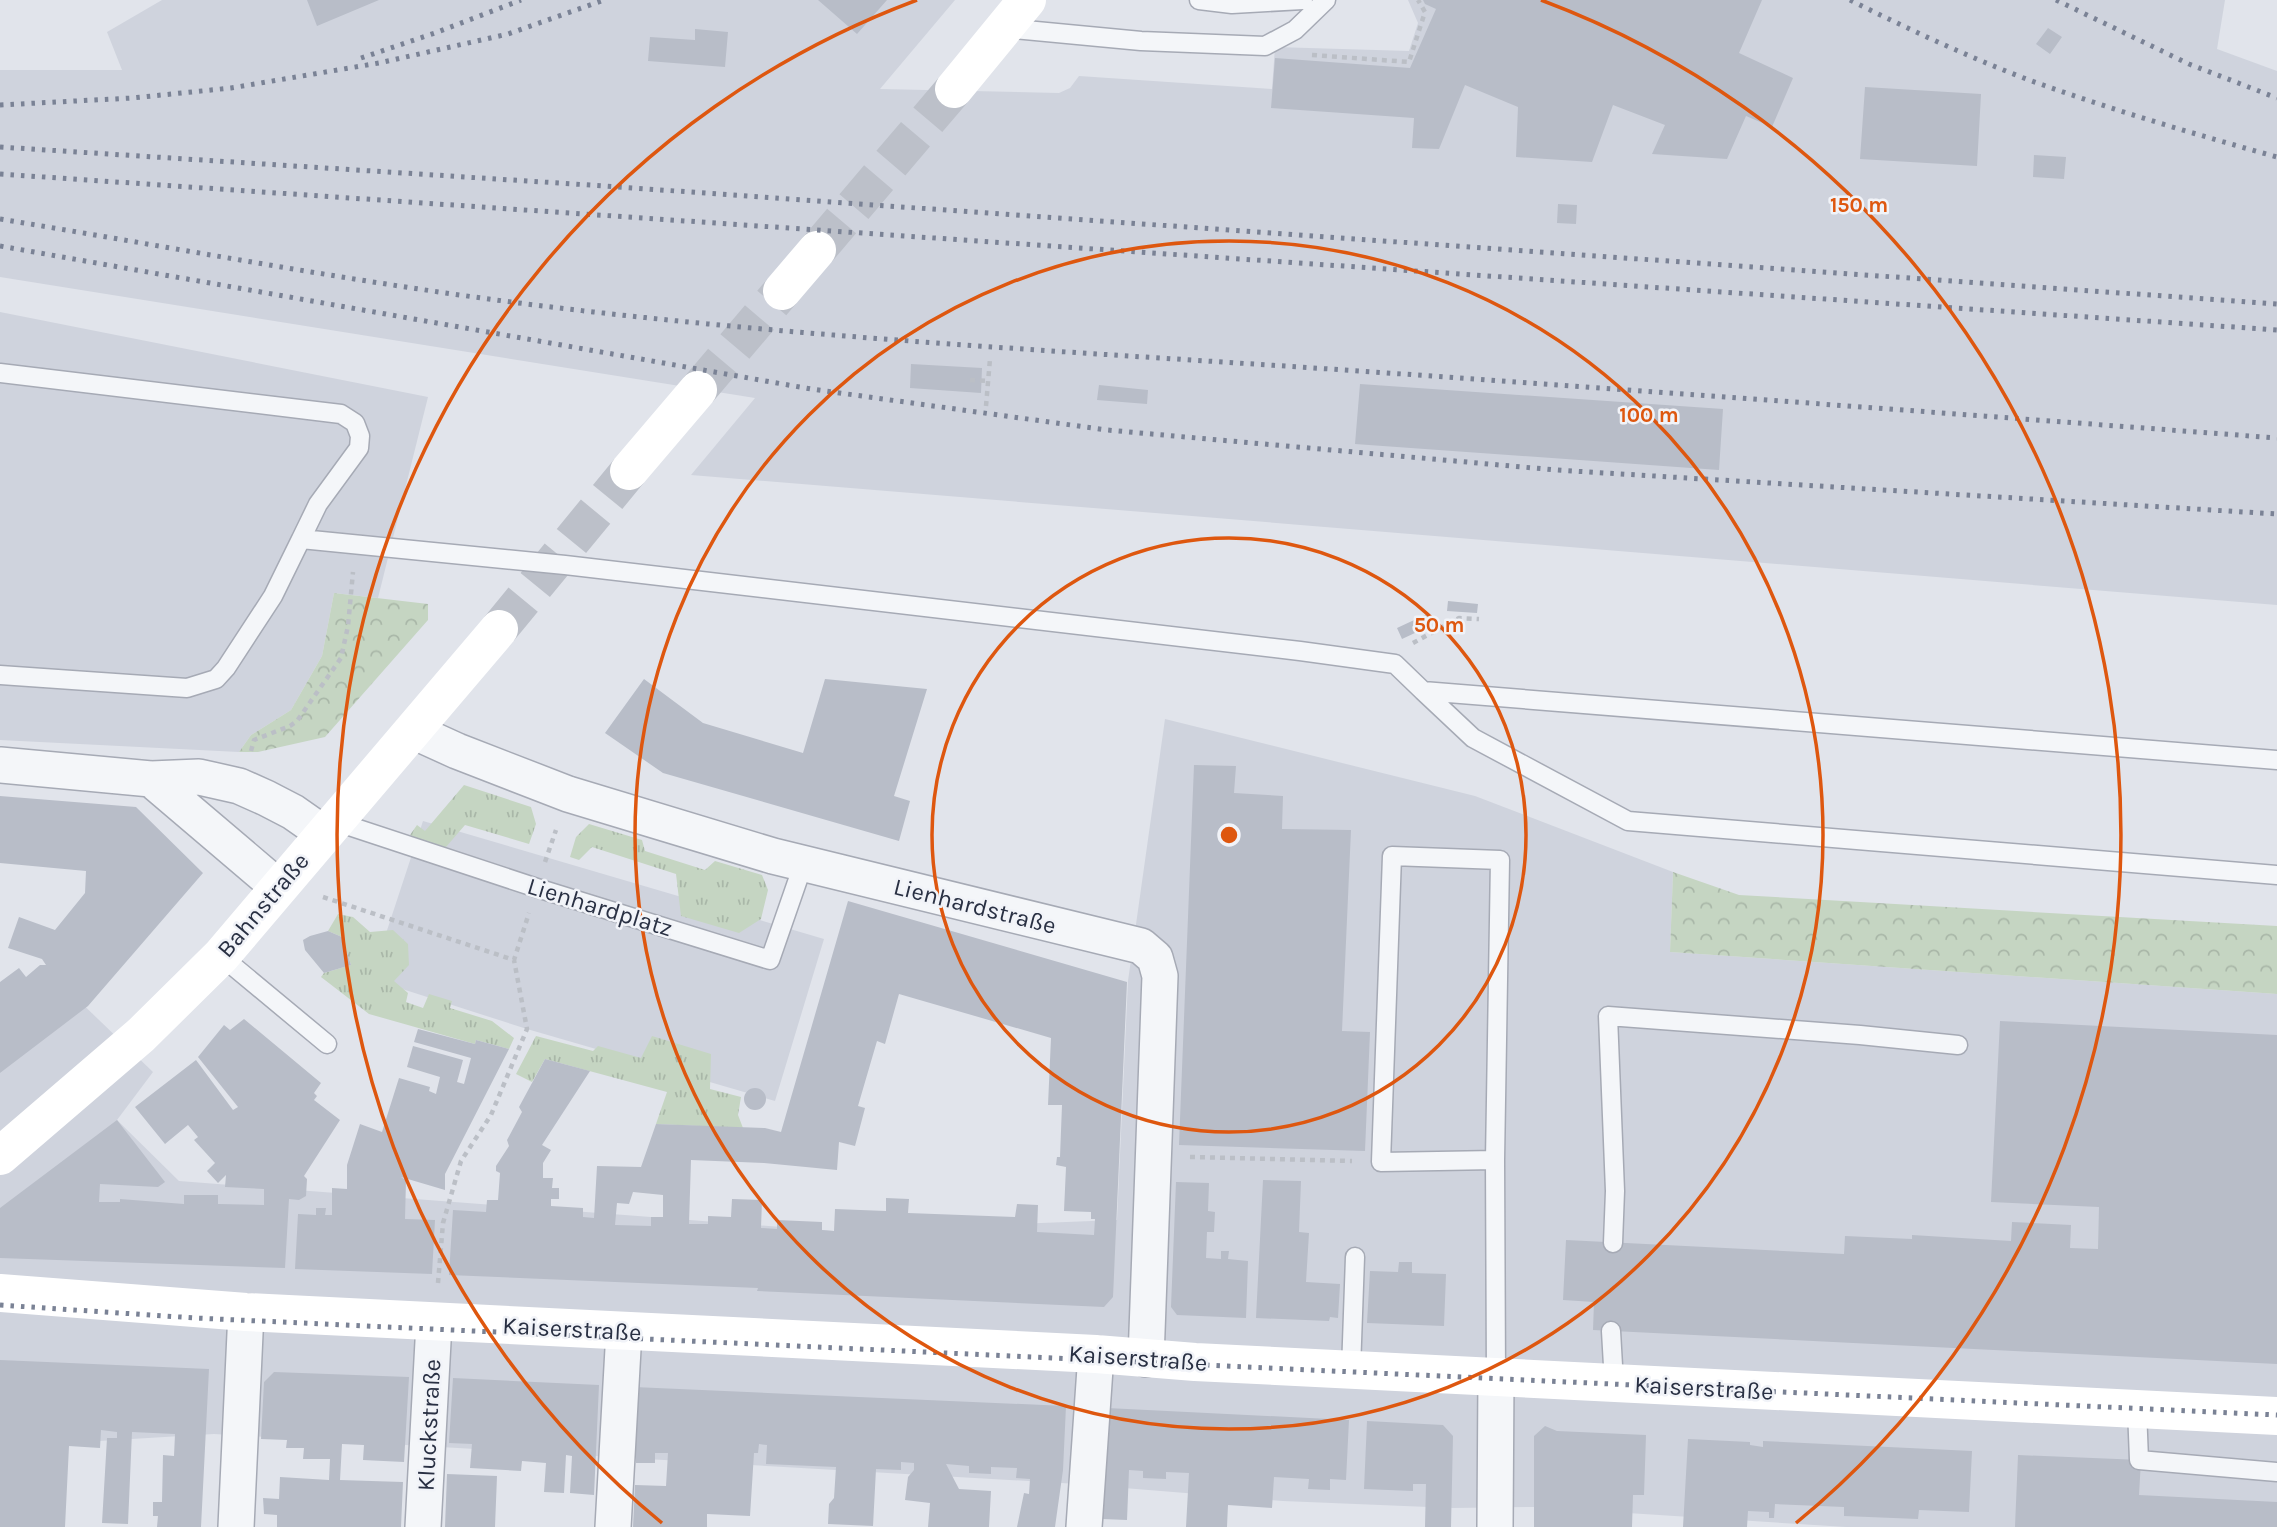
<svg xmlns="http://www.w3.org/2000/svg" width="2277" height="1527" font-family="Karla,sans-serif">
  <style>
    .built { fill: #cfd3dd }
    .grass { fill: url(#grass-tufts) }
    .forest { fill: url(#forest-crowns) }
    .building { fill: #b8bdc8; fill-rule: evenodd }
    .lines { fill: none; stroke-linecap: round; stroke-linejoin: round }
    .secondary-tunnel { stroke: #bcc0c9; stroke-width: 38; stroke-dasharray: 38 19; stroke-linecap: butt }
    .service-casing { stroke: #a6aab5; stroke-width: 21 }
    .minor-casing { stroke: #a6aab5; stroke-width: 38 }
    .path { stroke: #bbbfc6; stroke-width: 4.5; stroke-dasharray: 5 5; stroke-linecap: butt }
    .service { stroke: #f4f6f9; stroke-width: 18 }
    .minor { stroke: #f4f6f9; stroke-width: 35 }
    .secondary { stroke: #fff; stroke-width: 38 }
    .rail { stroke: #7a8295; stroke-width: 5; stroke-dasharray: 3.5 7; stroke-linecap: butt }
    .ring { fill: none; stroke: #de570f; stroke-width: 3.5 }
    .labels { text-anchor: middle; stroke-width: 5; stroke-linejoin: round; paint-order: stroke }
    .street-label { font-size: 24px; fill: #293043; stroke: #f1f3f8 }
    .centre { fill: #de570f; stroke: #f1f3f8; stroke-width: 3.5 }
    .ring-label { font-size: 21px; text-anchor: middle; font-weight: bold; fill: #de570f; stroke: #f1f3f8; stroke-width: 5; stroke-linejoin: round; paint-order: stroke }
  </style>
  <defs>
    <pattern id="grass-tufts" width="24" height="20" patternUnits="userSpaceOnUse" patternTransform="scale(1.75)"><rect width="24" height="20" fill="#c5d5c2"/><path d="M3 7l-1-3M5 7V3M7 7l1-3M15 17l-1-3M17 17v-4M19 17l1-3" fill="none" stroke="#a9b7a8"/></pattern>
    <pattern id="forest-crowns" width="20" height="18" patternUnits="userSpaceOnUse" patternTransform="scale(1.75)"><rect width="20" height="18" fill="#c5d5c2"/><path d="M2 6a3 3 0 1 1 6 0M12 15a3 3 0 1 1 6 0" fill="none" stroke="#a9b7a8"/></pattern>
  </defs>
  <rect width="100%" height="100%" fill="#e1e4eb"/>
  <!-- built -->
  <path class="built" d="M 162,0 L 955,0 L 880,89 L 1059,93 L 1070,88 L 1079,76 L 1272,89 L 1275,47 L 1409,51 L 1418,23 L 1408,0 L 2225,0 L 2217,49 L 2277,71 L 2277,605 L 691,475 L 755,398 L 0,277 L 0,70 L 122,70 L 107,32 Z
    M 0,312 L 428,397 L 378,598 L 334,593 L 322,656 L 291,710 L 251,735 L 239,752 L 0,740 Z
    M 1165,719 L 1475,796 L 1673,872 L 1670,952 L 2277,994 L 2277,1527 L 1846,1527 L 1534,1507 L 1453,1508 L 1283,1501 L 1062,1483 L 214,1434 L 0,1447 L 0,1002 L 44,967 L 153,1072 L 117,1120 L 179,1181 L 834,1231 L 1117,1220 L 1128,981 Z
    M 423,821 L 824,939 L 775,1101 L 527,1029 L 371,979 Z"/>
  <!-- grass -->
  <path class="grass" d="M 464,785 L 531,807 L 536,824 L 529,844 L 465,825 L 446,847 L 423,845 L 410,835 L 417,825 L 425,831 Z
    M 589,824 L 642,840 L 645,851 L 705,870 L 715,861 L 762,875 L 768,890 L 761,919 L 739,933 L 681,916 L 676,874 L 592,847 L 579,860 L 570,857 L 576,837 Z
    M 338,914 L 353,917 L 370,932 L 393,930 L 408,944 L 409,965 L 394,981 L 408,993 L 406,1002 L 423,1008 L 429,994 L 452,1001 L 450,1008 L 492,1021 L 514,1038 L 509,1049 L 476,1040 L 475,1044 L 369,1014 L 321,977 L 324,973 L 351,965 L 342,937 L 328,931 Z
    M 536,1036 L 593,1051 L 598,1046 L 641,1058 L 652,1036 L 711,1054 L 710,1089 L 741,1097 L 738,1115 L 743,1128 L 656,1124 L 667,1092 L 545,1059 L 532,1082 L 516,1074 Z"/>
  <!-- forest -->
  <path class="forest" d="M 334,593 L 428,604 L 428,620 L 325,737 L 258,752 L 239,752 L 251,735 L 291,710 L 322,656 Z
    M 1673,872 L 1739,895 L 2277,926 L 2277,994 L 1670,952 Z"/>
  <!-- building -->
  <path class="building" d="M 307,0 L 379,0 L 317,26 Z
    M 818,0 L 887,0 L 857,34 Z
    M 1423,0 L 1762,0 L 1739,53 L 1793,78 L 1772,127 L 1746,116 L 1727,159 L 1652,154 L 1665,125 L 1613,105 L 1592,162 L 1516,157 L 1518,107 L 1465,85 L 1439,149 L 1412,148 L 1414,118 L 1271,108 L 1275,58 L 1410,68 L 1436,9 L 1425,4 Z
    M 2048,28 L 2062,37 L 2050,54 L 2036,44 Z
    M 695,29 L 728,32 L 725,67 L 648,61 L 650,37 L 695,40 Z
    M 1865,87 L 1981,94 L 1977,166 L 1860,159 Z
    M 2034,155 L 2066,157 L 2064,179 L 2033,177 Z
    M 1558,204 L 1577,205 L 1576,224 L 1557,223 Z
    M 911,364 L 982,368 L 981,393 L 910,388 Z
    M 1360,384 L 1723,409 L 1719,470 L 1355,444 Z
    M 1099,385 L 1148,390 L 1147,404 L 1097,400 Z
    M 1448,601 L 1478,604 L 1477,613 L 1447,611 Z
    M 1427,614 L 1432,625 L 1402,639 L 1397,628 Z
    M 644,679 L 703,723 L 803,753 L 825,679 L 927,689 L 894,796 L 910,801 L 899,841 L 663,773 L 605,733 Z
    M 1194,765 L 1236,766 L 1234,793 L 1283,796 L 1282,829 L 1351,830 L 1342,1031 L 1370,1032 L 1365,1151 L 1179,1145 Z
    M 0,796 L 136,807 L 203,873 L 88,1006 L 0,1073 L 0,982 L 19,968 L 26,977 L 40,965 L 46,965 L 42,959 L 8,948 L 19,917 L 55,930 L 85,893 L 86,871 L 0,863 Z
    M 848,901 L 1127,982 L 1113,1297 L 1104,1307 L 757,1291 L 758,1288 L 449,1275 L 453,1210 L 486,1212 L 487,1200 L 498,1200 L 500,1173 L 496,1171 L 496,1166 L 509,1146 L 507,1140 L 522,1112 L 519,1107 L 545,1059 L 590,1071 L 542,1145 L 551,1150 L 543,1163 L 543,1178 L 553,1178 L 552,1188 L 559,1188 L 559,1199 L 551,1199 L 551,1206 L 583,1208 L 583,1217 L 594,1218 L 597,1166 L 641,1167 L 656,1124 L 765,1128 L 781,1132 ZM 899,994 L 1051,1038 L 1048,1105 L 1062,1105 L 1060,1157 L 1057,1157 L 1056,1165 L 1066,1167 L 1064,1211 L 1091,1212 L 1091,1219 L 1095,1219 L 1094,1235 L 1037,1232 L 1038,1205 L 1017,1204 L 1015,1217 L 908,1213 L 909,1199 L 886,1198 L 886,1211 L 835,1209 L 834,1231 L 822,1230 L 822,1222 L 777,1220 L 777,1229 L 761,1228 L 762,1200 L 732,1199 L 731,1217 L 708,1216 L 708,1224 L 689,1224 L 691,1160 L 764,1163 L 837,1170 L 839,1142 L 855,1146 L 865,1108 L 858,1106 L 877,1041 L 885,1044 ZM 633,1192 L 663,1195 L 663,1217 L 651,1217 L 651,1226 L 615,1225 L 617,1203 L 629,1204 Z
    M 328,931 L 342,937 L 351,965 L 324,973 L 305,950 L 303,940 L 310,936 Z
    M 244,1019 L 321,1083 L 314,1093 L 317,1096 L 314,1100 L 340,1120 L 304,1176 L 307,1179 L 306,1196 L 299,1200 L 289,1199 L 285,1268 L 0,1258 L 0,1208 L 117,1120 L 165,1182 L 158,1187 L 100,1184 L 99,1202 L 120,1202 L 120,1199 L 184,1204 L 184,1195 L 218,1195 L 218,1204 L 264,1205 L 264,1189 L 225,1187 L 226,1175 L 218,1183 L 207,1171 L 215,1163 L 194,1140 L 198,1137 L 188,1125 L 165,1144 L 135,1107 L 196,1060 L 233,1110 L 238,1107 L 198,1057 L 224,1025 L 230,1030 Z
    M 2000,1021 L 2277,1035 L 2277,1364 L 1593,1330 L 1594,1302 L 1563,1300 L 1566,1240 L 1844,1254 L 1845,1236 L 1912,1239 L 1912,1235 L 2011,1241 L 2012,1222 L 2071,1225 L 2070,1248 L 2098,1249 L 2099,1207 L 1991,1202 Z
    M 418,1029 L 475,1044 L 476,1040 L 509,1049 L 445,1174 L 445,1190 L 401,1177 L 406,1180 L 405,1219 L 435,1220 L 432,1274 L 295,1269 L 298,1214 L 316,1215 L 316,1208 L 326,1208 L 325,1215 L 332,1215 L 332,1188 L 347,1189 L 347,1165 L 360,1124 L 382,1132 L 399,1078 L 430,1087 L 429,1091 L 436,1094 L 440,1077 L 407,1067 L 413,1046 L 463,1060 L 457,1082 L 464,1084 L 471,1058 L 414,1042 Z
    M744 1099a11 11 0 1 1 22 0a11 11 0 1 1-22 0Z
    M 1263,1180 L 1301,1181 L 1299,1232 L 1309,1233 L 1306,1282 L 1340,1284 L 1338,1318 L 1330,1317 L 1329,1321 L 1256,1318 Z
    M 1176,1182 L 1209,1183 L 1208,1211 L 1215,1212 L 1214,1232 L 1207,1232 L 1206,1258 L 1221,1259 L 1221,1251 L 1229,1251 L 1228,1259 L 1248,1261 L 1246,1318 L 1177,1315 L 1171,1307 Z
    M 1399,1262 L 1412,1262 L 1412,1273 L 1446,1274 L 1444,1326 L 1367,1323 L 1370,1271 L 1398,1272 Z
    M 0,1360 L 209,1369 L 201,1527 L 157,1527 L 158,1516 L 153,1516 L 153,1502 L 162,1502 L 163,1455 L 174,1456 L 175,1434 L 132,1432 L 128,1524 L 102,1523 L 107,1438 L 117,1438 L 117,1432 L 101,1430 L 100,1448 L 69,1446 L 65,1527 L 0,1527 Z
    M 274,1372 L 409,1377 L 404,1462 L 363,1460 L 364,1445 L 342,1444 L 340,1480 L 403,1482 L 401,1527 L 277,1527 L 277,1515 L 264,1514 L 263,1498 L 279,1499 L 280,1477 L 329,1480 L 330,1459 L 303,1459 L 304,1448 L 286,1448 L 287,1440 L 261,1439 L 264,1382 Z
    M 453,1378 L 599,1385 L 594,1495 L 570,1493 L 572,1456 L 566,1455 L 564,1493 L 544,1492 L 546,1463 L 522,1461 L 521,1471 L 470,1468 L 472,1444 L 449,1443 Z
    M 634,1387 L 1066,1406 L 1063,1470 L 1055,1527 L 1017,1527 L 1024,1493 L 1029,1494 L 1030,1479 L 1016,1478 L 1017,1468 L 991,1467 L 991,1474 L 969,1473 L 969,1466 L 946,1464 L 959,1489 L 991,1491 L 989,1527 L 928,1527 L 930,1503 L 905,1500 L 908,1477 L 914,1470 L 914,1463 L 901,1462 L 901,1470 L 876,1469 L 873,1526 L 828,1524 L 829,1504 L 834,1498 L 836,1467 L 766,1464 L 767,1445 L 759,1444 L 758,1453 L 754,1453 L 750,1516 L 707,1514 L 707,1527 L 633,1527 L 635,1485 L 666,1486 L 668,1453 L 655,1453 L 655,1463 L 636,1463 Z
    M 1107,1408 L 1349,1420 L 1346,1480 L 1330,1479 L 1330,1490 L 1308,1489 L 1309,1479 L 1274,1477 L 1272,1508 L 1228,1505 L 1227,1527 L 1186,1527 L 1189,1473 L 1166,1472 L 1166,1479 L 1143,1478 L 1143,1471 L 1129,1470 L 1127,1520 L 1102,1519 Z
    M 1367,1421 L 1443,1425 L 1453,1436 L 1451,1527 L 1425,1527 L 1426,1484 L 1413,1484 L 1413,1491 L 1364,1489 Z
    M 1545,1426 L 1557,1431 L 1646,1435 L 1644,1495 L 1633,1495 L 1632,1527 L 1534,1527 L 1534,1436 Z
    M 1688,1439 L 1750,1442 L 1750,1445 L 1763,1447 L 1763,1441 L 1972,1451 L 1969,1512 L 1919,1510 L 1918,1519 L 1844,1516 L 1844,1507 L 1775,1504 L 1774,1518 L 1769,1518 L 1769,1512 L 1748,1511 L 1747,1527 L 1683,1527 Z
    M 2018,1455 L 2141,1460 L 2139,1495 L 2277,1502 L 2277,1527 L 2015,1527 Z
    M 447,1474 L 497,1476 L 495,1527 L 445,1527 Z"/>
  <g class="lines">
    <!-- secondary-tunnel -->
    <path class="secondary-tunnel" d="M 817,250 L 954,89
      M 698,390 L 782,291
      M 499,629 L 629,471"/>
    <defs>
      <path id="service" d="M 1199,0 L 1232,4 L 1303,0
        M 1004,28 L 1141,41 L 1265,46 L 1295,30 L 1326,0
        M 0,373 L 341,414 L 355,423 L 360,436 L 359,448 L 318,504 L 301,539
        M 0,675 L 187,688 L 216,679 L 226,668 L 273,596 L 301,539 L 565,565 L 1300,651 L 1395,664 L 1423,691 L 2277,760
        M 1423,691 L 1473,738 L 1628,821 L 2277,875
        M 334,821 L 537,888 L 770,960 L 803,865
        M 221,956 L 327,1044
        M 1495,1160 L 1500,860 L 1392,856 L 1381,1162 L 1495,1160 L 1496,1377
        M 1613,1243 L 1615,1191 L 1608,1016 L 1860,1035 L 1958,1045
        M 1611,1331 L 1614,1383
        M 1351,1370 L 1355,1257
        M 2137,1409 L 2139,1460 L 2277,1472"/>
      <path id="minor" d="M 413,731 L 457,751 L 568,794 L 773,856 L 1141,946 L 1155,958 L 1160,976 L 1146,1359
        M 0,765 L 151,779 L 199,777 L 239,786 L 266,798 L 293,812 L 323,833
        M 151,779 L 278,887
        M 236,1527 L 246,1312
        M 423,1527 L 434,1323
        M 613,1527 L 624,1331
        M 1084,1527 L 1096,1354
        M 1495,1527 L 1496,1377"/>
    </defs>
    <!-- service casing -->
    <use href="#service" class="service-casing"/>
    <!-- minor casing -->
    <use href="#minor" class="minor-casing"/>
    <!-- path -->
    <path class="path" d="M 1312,55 L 1409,62 L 1425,12 L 1418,0
      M 970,380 L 988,381
      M 986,406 L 990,359
      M 1413,643 L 1459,618 L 1479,619
      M 251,751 L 254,740 L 290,726 L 297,721 L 341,658 L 348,626 L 353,572
      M 545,862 L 556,830
      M 323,897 L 514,960 L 529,913
      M 1190,1157 L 1352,1161
      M 438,1283 L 443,1223 L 461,1161 L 491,1115 L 527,1029 L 514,960"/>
    <!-- service -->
    <use href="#service" class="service"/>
    <!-- minor -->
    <use href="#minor" class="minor"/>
    <!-- secondary -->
    <path class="secondary" d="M 954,89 L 1027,0
      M 782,291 L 817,250
      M 629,471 L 698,390
      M 0,1156 L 141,1035 L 221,956 L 499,629
      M 0,1293 L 246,1312 L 1096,1354 L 1195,1362 L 2277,1416"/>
    <!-- rail -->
    <path class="rail" d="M 1850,0 C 1906,28 1962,54 2021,77 C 2105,108 2191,133 2277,157
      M 2056,0 L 2189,64 L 2277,98
      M 361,58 L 435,33 L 521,0
      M 0,105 L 132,98 L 231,88 L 379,63 L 508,34 L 604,0
      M 0,147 L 605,186 L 2277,304
      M 0,174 L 2277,330
      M 0,219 C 189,250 378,287 568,309 C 831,340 1095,353 1359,371 C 1665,392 1971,415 2277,438
      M 0,246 L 811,389 L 1107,430 L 1556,470 L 2277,514
      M 0,1305 L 195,1318 L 2277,1415"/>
  </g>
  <!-- distance rings -->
  <g class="ring">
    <circle cx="1229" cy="835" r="297"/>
    <circle cx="1229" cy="835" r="594"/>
    <path d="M662 1523A891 891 0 0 1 917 0M1541 0A891 891 0 0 1 1796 1523"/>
  </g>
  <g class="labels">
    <!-- street labels -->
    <g class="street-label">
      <text transform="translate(263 905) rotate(-50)" y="8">Bahnstraße</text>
      <text transform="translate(975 906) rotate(14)" y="8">Lienhardstraße</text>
      <text transform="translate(600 907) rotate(17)" y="8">Lienhardplatz</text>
      <text transform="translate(572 1329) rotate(3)" y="8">Kaiserstraße</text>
      <text transform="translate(1138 1358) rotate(4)" y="8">Kaiserstraße</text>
      <text transform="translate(1704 1388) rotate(3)" y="8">Kaiserstraße</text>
      <text transform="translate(429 1425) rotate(-87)" y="8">Kluckstraße</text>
    </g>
  </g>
  <circle cx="1229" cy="835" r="10" class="centre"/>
  <g class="ring-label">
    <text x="1859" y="212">150 m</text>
    <text x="1649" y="422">100 m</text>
    <text x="1439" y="632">50 m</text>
  </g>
</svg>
